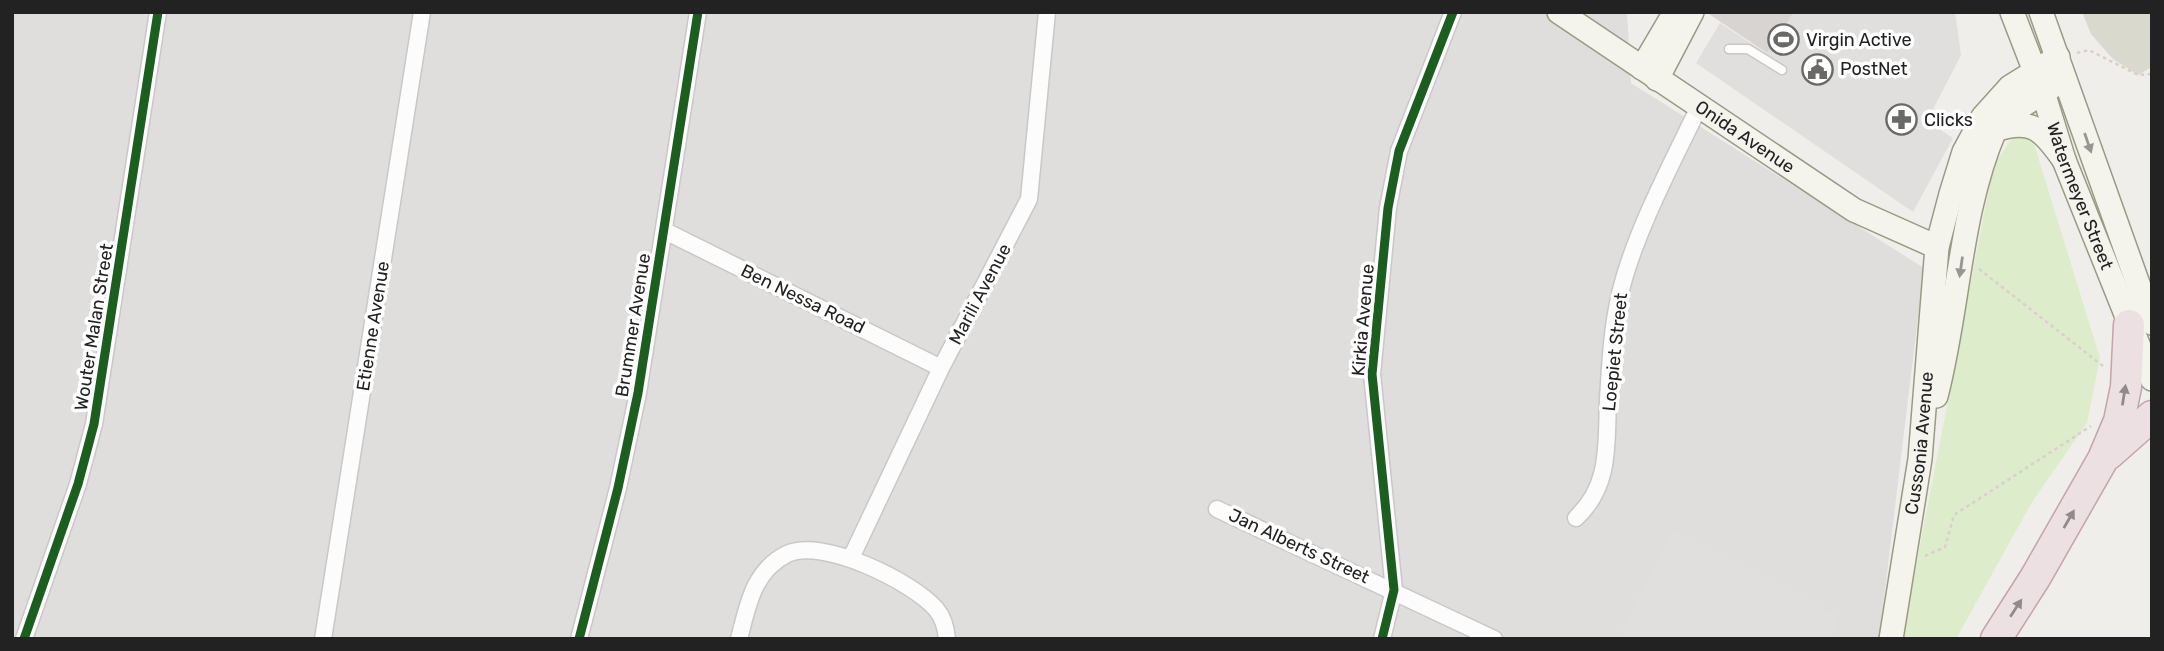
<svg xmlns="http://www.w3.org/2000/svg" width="2164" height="651" font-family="Rubik,sans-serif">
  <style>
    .residential { fill: #dfdedc }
    .construction { fill: #d9d9cd }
    .grass { fill: #ddeccb }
    .parking { fill: #e0dfde }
    .building { fill: #d7d4d2 }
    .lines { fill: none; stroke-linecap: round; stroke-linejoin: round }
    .lane-casing { stroke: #c9c8c7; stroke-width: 11 }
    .street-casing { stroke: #c9c8c7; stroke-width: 19 }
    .secondary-casing { stroke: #999a82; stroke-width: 26 }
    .highway-casing { stroke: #c5a2ac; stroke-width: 33 }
    .path { stroke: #dccecd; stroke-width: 2.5; stroke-dasharray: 3.5 3.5; stroke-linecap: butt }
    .lane { stroke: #fdfcfc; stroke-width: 8 }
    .street { stroke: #fdfcfc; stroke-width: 16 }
    .secondary { stroke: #f4f4ed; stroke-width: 23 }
    .highway { stroke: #ece0e2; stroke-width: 30 }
    .cycleway-casing { stroke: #fff; stroke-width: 13 }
    .cycleway { stroke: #1b5e20; stroke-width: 9 }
    .oneway { fill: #969692 }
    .oneway2 { fill: #918a8c }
    .labels { text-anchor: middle; stroke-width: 7; stroke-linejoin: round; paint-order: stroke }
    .poi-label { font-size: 18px; fill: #222; stroke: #fff; text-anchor: start }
    .street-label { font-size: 18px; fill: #222; stroke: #fff }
  </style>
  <rect width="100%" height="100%" fill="#f0eeeb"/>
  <!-- residential -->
  <path class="residential" d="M 12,12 L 1627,12 L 1631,83 L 1924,268 L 1879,639 L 12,639 Z"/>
  <!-- construction -->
  <path class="construction" d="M 2082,12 L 2152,12 L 2152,67 L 2138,75 L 2113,59 L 2091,34 Z"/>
  <!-- grass -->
  <path class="grass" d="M 2032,137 L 2100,358 L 2087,423 L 2032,502 L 1956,639 L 1902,639 L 1993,167 L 2012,138 Z"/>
  <!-- parking -->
  <path class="parking" d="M 1794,12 L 1955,12 L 1961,55 L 1927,121 L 1953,138 L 1913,212 L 1696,63 L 1720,23 L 1766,53 Z
    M 1673,531 L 1838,616 L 1833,639 L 1618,639 Z"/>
  <!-- building -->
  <path class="building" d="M 1706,12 L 1794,12 L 1767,53 Z"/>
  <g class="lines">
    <defs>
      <path id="lane" d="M 1729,49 L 1748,49 L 1782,70"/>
      <path id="street" d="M 665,231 L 941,368
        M 1217,509 L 1494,639
        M 1576,518 C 1611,485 1606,445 1608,400 C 1610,365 1612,327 1620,294 C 1634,234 1672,163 1699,107
        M 851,558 L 941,368 L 1029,199 L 1047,12
        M 24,639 L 78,484 L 94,424 L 158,12
        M 323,639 L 422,12
        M 579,639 L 618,488 L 638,393 L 698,12
        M 739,639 C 748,605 753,571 787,554 C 822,537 913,582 936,609 C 943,617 946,628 947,639
        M 1382,639 L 1394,590 L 1372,374 L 1388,208 L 1399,151 L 1453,12"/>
      <g id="secondary">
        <path id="s1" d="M 1559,12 L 1854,210 L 1937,247"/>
        <path id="s2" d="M 2012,12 L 2043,92 L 2064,160 L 2152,379"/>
        <path d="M 2041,12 L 2152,323"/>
        <path d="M 1642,68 L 1675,12"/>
        <path d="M 1657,79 L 1692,12"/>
        <path d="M 1997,128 L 2014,111 L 2053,86"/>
        <path d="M 1936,396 C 1959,308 1959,214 1995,130 C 2032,117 2043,130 2064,160"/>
        <path id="s3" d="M 1891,639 L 1920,459 L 1937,247 L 1951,194 L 1964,152 L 1983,117 L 2010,87 L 2058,57"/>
      </g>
      <path id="highway" d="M 2109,454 L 2152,416
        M 1996,639 L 2035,578 L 2103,459 L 2119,421 L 2126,387 L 2129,325"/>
    </defs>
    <!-- lane casing -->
    <use href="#lane" class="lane-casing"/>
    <!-- street casing -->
    <use href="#street" class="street-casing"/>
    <!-- secondary casing -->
    <use href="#secondary" class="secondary-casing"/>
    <!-- highway casing -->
    <use href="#highway" class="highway-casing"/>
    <!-- path -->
    <path class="path" d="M 2077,53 L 2089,50 L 2138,75 L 2152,74
      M 1979,269 L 2103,366
      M 1925,556 L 1945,547 L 1954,515 L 2091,426"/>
    <!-- lane -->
    <use href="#lane" class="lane"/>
    <!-- street -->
    <use href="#street" class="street"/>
    <!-- secondary -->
    <use href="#secondary" class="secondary"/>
    <!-- highway -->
    <use href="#highway" class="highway"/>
    <defs>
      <path id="cycleway" d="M 24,639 L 78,484 L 94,424 L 158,12
        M 579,639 L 618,488 L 638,393 L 698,12
        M 1382,639 L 1394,590 L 1372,374 L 1388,208 L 1399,151 L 1453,12"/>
    </defs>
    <!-- cycleway casing -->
    <use href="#cycleway" class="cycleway-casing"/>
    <!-- cycleway -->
    <use href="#cycleway" class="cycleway"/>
  </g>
  <!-- one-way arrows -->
  <defs><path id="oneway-solid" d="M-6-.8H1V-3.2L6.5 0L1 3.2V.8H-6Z" transform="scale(1.75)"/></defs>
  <g class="oneway">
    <use href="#oneway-solid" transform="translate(2088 143) rotate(71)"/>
    <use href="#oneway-solid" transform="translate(1961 267) rotate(98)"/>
  </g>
  <g class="oneway2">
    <use href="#oneway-solid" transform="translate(2124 395) rotate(-81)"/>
    <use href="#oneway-solid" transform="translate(2069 519) rotate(-60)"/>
    <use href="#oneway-solid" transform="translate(2016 608) rotate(-57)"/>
  </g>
  <!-- icons -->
  <defs>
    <symbol id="stadium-ring" viewBox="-11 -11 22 22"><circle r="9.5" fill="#fff" stroke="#6a6968" stroke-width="1.5"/><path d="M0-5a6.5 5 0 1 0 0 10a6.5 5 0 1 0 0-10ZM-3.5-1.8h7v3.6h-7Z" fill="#6a6968"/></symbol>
    <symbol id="civic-ring" viewBox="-11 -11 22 22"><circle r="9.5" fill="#fff" stroke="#6a6968" stroke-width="1.5"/><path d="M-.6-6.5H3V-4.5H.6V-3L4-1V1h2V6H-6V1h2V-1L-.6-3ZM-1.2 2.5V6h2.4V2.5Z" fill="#6a6968"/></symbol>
    <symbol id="pharmacy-ring" viewBox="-11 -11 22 22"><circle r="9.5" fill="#fff" stroke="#6a6968" stroke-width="1.5"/><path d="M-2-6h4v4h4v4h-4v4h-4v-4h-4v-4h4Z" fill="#6a6968"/></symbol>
  </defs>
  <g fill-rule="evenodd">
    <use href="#stadium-ring" x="1766" y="22" width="35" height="35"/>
    <use href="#civic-ring" x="1800" y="52" width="35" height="35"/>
    <use href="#pharmacy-ring" x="1884" y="102" width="35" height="35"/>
  </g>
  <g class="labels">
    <!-- poi labels -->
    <g class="poi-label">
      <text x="1806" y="46">Virgin Active</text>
      <text x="1840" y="75">PostNet</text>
      <text x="1924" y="126">Clicks</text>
    </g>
    <!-- street labels -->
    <g class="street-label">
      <text dy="6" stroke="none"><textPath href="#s1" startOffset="224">Onida Avenue</textPath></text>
      <text dy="6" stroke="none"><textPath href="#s2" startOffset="196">Watermeyer Street</textPath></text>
      <text transform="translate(980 294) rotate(-62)" y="6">Marili Avenue</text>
      <text transform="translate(803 299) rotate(26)" y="6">Ben Nessa Road</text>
      <text transform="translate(1363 320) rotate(-85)" y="6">Kirkia Avenue</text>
      <text transform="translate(633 325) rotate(-81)" y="6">Brummer Avenue</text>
      <text transform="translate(373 326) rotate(-81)" y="6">Etienne Avenue</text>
      <text transform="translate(94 327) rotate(-81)" y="6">Wouter Malan Street</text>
      <text transform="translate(1615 352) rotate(-84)" y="6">Loepiet Street</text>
      <text dy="6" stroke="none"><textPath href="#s3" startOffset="198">Cussonia Avenue</textPath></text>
      <text transform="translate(1299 546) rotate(25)" y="6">Jan Alberts Street</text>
    </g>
  </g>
  <!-- border -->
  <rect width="2164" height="651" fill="none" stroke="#222222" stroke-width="28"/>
</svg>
